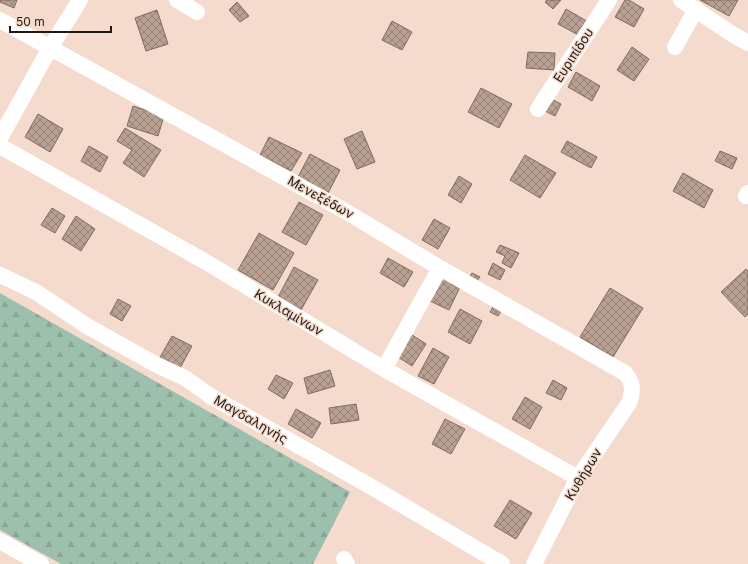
<svg xmlns="http://www.w3.org/2000/svg" width="748" height="564" font-family="Inter,sans-serif">
  <style>
    .forest { fill: url(#forest-firs) }
    .building { fill: url(#building-cross-hatch); stroke: #816b5f }
    .lines { fill: none; stroke-linecap: round; stroke-linejoin: round }
    .minor { stroke: #fff; stroke-width: 16 }
    .labels { text-anchor: middle; stroke-width: 3; stroke-linejoin: round; paint-order: stroke }
    .street-label { font-size: 13px; fill: #211914; stroke: #f4dbcd }
  </style>
  <defs>
    <pattern id="forest-firs" width="22" height="20" patternUnits="userSpaceOnUse"><rect width="22" height="20" fill="#9dc0ae"/><path d="M5 1l3.5 6h-7zM16 11l3.5 6h-7z" fill="#87a495"/></pattern>
    <pattern id="building-cross-hatch" width="8" height="8" patternUnits="userSpaceOnUse"><rect width="8" height="8" fill="#b8a093"/><path d="M0 0l8 8M0 8l8-8" fill="none" stroke="#958277"/></pattern>
  </defs>
  <rect width="100%" height="100%" fill="#f4dbcd"/>
  <!-- forest -->
  <path class="forest" d="M 0,293 L 350,492 L 313,564 L 61,564 L 0,530 Z"/>
  <!-- building -->
  <path class="building" d="M 0,0 L 17,0 L 14,8 L 0,2 Z
    M 547,0 L 561,0 L 553,9 L 545,2 Z
    M 625,0 L 629,0 L 644,9 L 634,27 L 615,17 Z
    M 700,0 L 738,0 L 729,16 Z
    M 237,2 L 249,16 L 240,22 L 229,10 Z
    M 566,9 L 590,23 L 582,37 L 558,24 Z
    M 157,10 L 168,44 L 146,51 L 135,18 Z
    M 392,21 L 412,32 L 402,50 L 382,40 Z
    M 632,47 L 649,59 L 634,81 L 617,70 Z
    M 528,52 L 555,53 L 554,70 L 526,68 Z
    M 576,72 L 600,86 L 592,101 L 568,87 Z
    M 481,88 L 512,104 L 499,128 L 468,112 Z
    M 547,97 L 561,104 L 555,116 L 541,109 Z
    M 133,106 L 164,116 L 158,136 L 127,126 Z
    M 38,114 L 63,129 L 50,152 L 25,137 Z
    M 125,128 L 161,150 L 144,177 L 123,163 L 132,150 L 117,141 Z
    M 362,131 L 375,162 L 357,169 L 344,139 Z
    M 269,137 L 302,153 L 291,171 L 260,155 Z
    M 567,141 L 597,157 L 591,168 L 561,152 Z
    M 89,146 L 108,157 L 100,172 L 81,161 Z
    M 720,151 L 737,158 L 732,169 L 715,161 Z
    M 310,154 L 340,170 L 327,195 L 297,179 Z
    M 525,155 L 556,173 L 540,198 L 510,180 Z
    M 683,173 L 713,190 L 704,208 L 673,191 Z
    M 459,176 L 472,184 L 461,203 L 448,195 Z
    M 299,202 L 323,215 L 306,245 L 282,232 Z
    M 52,208 L 65,216 L 55,233 L 41,225 Z
    M 76,216 L 95,229 L 81,251 L 62,239 Z
    M 434,219 L 450,228 L 438,249 L 422,240 Z
    M 259,233 L 294,253 L 273,290 L 238,270 Z
    M 500,245 L 519,253 L 511,268 L 502,263 L 505,256 L 496,252 Z
    M 388,258 L 413,272 L 404,287 L 380,273 Z
    M 493,263 L 505,270 L 500,280 L 488,274 Z
    M 294,267 L 318,280 L 301,310 L 278,297 Z
    M 746,269 L 748,271 L 748,314 L 745,317 L 721,292 Z
    M 472,273 L 480,277 L 476,282 L 469,278 Z
    M 442,278 L 460,287 L 449,310 L 430,301 Z
    M 610,288 L 643,308 L 613,357 L 580,337 Z
    M 118,299 L 131,306 L 122,321 L 110,314 Z
    M 493,307 L 501,311 L 498,316 L 490,312 Z
    M 460,309 L 482,321 L 470,344 L 448,332 Z
    M 412,335 L 426,344 L 412,366 L 398,357 Z
    M 172,336 L 192,346 L 179,370 L 159,359 Z
    M 433,348 L 449,357 L 434,384 L 418,376 Z
    M 330,370 L 335,386 L 308,394 L 304,378 Z
    M 276,375 L 293,383 L 284,399 L 268,389 Z
    M 553,380 L 567,388 L 561,400 L 546,393 Z
    M 525,397 L 542,407 L 530,429 L 512,419 Z
    M 356,404 L 359,420 L 331,424 L 329,408 Z
    M 296,409 L 321,423 L 312,438 L 288,424 Z
    M 445,419 L 465,429 L 451,454 L 432,444 Z
    M 510,500 L 532,513 L 516,539 L 494,526 Z"/>
  <g class="lines">
    <!-- minor -->
    <path class="minor" d="M 177,0 L 197,12
      M 681,0 L 732,34 L 748,43
      M 0,20 L 345,211 L 440,268 L 625,373 C 634,383 633,391 629,403 L 578,478 L 534,564
      M 675,47 L 696,9
      M 538,109 L 609,0
      M 0,138 L 50,48 L 80,0
      M 0,146 L 206,262 L 384,369 L 578,478
      M 746,196 L 748,193
      M 0,275 L 36,292 L 87,326 L 155,364 L 185,378 L 212,397 L 370,486 L 502,564
      M 384,369 L 440,268
      M 0,541 L 41,564
      M 344,559 L 347,564"/>
  </g>
  <g class="labels">
    <!-- street labels -->
    <g class="street-label">
      <text transform="translate(573 55) rotate(-57)" y="5">Ευριπίδου</text>
      <text transform="translate(321 197) rotate(29)" y="5">Μενεξέδων</text>
      <text transform="translate(289 312) rotate(31)" y="5">Κυκλαμίνων</text>
      <text transform="translate(251 419) rotate(30)" y="5">Μαγδαληνής</text>
      <text transform="translate(583 474) rotate(-59)" y="5">Κυθήρων</text>
    </g>
  </g>
  <!-- scale -->
  <path d="M10 26v6h101v-6" fill="none" stroke="#211914" stroke-width="2"/>
  <text x="16" y="26" font-size="12" fill="#211914" stroke="#f4dbcd" stroke-width="3" paint-order="stroke">50 m</text>
</svg>
